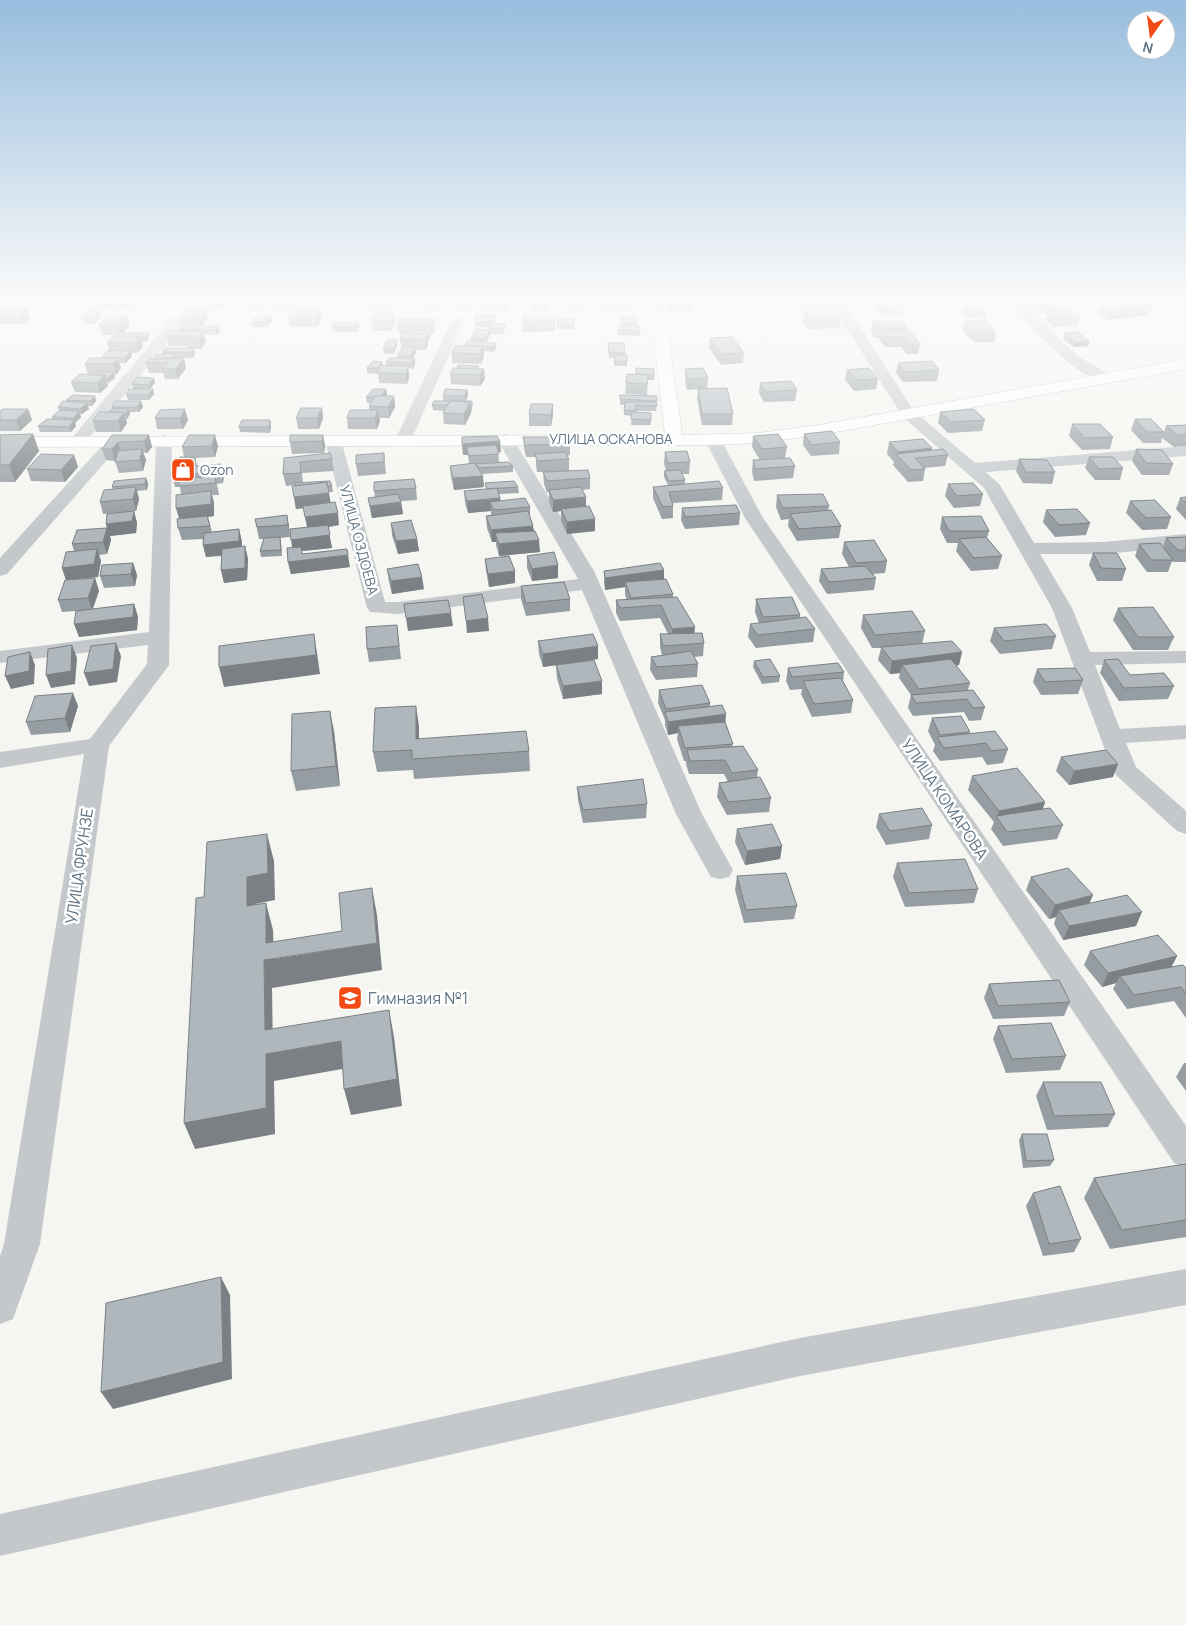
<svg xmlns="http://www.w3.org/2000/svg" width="1186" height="1625" font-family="Manrope,sans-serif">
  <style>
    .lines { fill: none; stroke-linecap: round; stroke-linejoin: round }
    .secondary-casing { stroke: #b6bcc0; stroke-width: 1 }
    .minor { fill: #c4c8cb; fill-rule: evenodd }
    .tertiary { fill: #c4c8cb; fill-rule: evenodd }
    .secondary { fill: #fff; fill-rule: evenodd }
    .wall { fill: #969da2 }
    .shaded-wall { fill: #7a8084 }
    .building { fill: #afb7bc; stroke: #7a8084 }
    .labels { text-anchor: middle; stroke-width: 5; stroke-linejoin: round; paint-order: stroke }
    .far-street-label { font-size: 14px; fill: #617585; stroke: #fff }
    .far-poi-label { font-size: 14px; fill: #617585; stroke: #fff; text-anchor: start }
    .street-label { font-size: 16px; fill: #617585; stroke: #fff }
    .poi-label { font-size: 16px; fill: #617585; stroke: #fff; text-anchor: start }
  </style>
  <rect width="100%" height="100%" fill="#f5f5f1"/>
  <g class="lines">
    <defs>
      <path id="secondary" d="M 0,309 L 659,311 L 664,312 L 666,315 L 682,435 L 759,433 L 819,425 L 1186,359 L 1186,369 L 819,435 L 759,443 L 713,445 L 0,447 L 0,437 L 665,435 L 652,319 L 0,317 Z"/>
    </defs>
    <!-- secondary casing -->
    <use href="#secondary" class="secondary-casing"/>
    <!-- minor -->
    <path class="minor" d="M 462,299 L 474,299 L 411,440 L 409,443 L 397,443 L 395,440 Z
      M 652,299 L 664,299 L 665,315 L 664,318 L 654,318 Z
      M 832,299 L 844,299 L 854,318 L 914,411 L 975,463 L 1186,446 L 1186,456 L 986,472 L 1000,485 L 1034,543 L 1104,542 L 1186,534 L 1186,546 L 1104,554 L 1040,554 L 1072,608 L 1090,652 L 1186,651 L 1186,663 L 1095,665 L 1120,729 L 1186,725 L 1186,739 L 1126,743 L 1136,767 L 1186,811 L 1186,834 L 1177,831 L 1117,776 L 1113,771 L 1052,608 L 984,488 L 903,417 L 840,318 Z
      M 184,309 L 189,310 L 190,313 L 189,316 L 84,444 L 72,444 L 70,441 L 72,438 L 179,310 Z
      M 505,434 L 511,436 L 513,439 L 594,571 L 702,814 L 733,870 L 729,877 L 720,879 L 711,877 L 676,814 L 582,590 L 398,614 L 370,612 L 367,608 L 325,440 L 327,437 L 339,437 L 341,440 L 385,602 L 398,602 L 578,579 L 497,439 L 499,436 Z
      M 164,435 L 170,437 L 172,440 L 169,665 L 109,746 L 40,1244 L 13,1319 L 0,1324 L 0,1256 L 4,1244 L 84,754 L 0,768 L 0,752 L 90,739 L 147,664 L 148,645 L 0,663 L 0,651 L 149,632 L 156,440 L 158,437 Z
      M 713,435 L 719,437 L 721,440 L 763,518 L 1186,1126 L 1186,1168 L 1174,1163 L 745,518 L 705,440 L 707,437 Z
      M 115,436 L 121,438 L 123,441 L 121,444 L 7,574 L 0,576 L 0,558 L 109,438 Z
      M 1186,1269 L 1186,1305 L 800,1376 L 0,1556 L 0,1514 L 800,1338 Z"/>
    <!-- tertiary -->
    <path class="tertiary" d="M 1009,299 L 1023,299 L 1056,336 L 1079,357 L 1111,375 L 1113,378 L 1111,381 C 1083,388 1024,320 1009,299 Z"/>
    <!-- secondary -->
    <use href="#secondary" class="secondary"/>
  </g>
  <!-- wall -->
  <path class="wall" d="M 43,299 L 59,299 L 59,301 L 53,307 L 41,307 L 40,302 Z
    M 98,299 L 139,299 L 139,300 L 130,308 L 114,308 L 113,304 L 109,307 L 96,307 L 94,302 Z
    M 191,299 L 229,299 L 221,309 L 207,309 L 206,302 L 192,302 Z
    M 299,299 L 300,304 L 298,309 L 287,309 L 286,304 Z
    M 314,299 L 352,299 L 351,302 L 315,302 Z
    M 482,299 L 514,299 L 513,301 L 510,301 L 510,305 L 506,311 L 482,309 Z
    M 548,299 L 548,310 L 533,310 L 533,305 Z
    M 569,299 L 583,299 L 583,310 L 568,310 Z
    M 601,299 L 616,299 L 611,299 L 611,309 L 600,309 Z
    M 619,299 L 636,303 L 636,308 L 620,308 Z
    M 668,299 L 692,299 L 692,311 L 669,311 Z
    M 799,299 L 832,299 L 831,309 L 807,309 L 806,304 L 806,300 L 799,300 Z
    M 874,299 L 901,299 L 904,306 L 903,315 L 879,315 L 873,303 Z
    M 1035,299 L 1058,299 L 1062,303 L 1061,309 L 1080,315 L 1077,325 L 1054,327 L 1045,320 L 1047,314 L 1038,314 L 1033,308 Z
    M 1069,299 L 1109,299 L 1108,302 L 1077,304 Z
    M 85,300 L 80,306 L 66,306 L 64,302 Z
    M 262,300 L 262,304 L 258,309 L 246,309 L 245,304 Z
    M 444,300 L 444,303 L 440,309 L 425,308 L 424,304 Z
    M 386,301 L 387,306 L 386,310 L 369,310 L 369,305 Z
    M 285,304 L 283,309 L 272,310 L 272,305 Z
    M 1099,305 L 1149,315 L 1107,320 L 1096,314 Z
    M 964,307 L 987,313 L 986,318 L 967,318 L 963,312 Z
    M 206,308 L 208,318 L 202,326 L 220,331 L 217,335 L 204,334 L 206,341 L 201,349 L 194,349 L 195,353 L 193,358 L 177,358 L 184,358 L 186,368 L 178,379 L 165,379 L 163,373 L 149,373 L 146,363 L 163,354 L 162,352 L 188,348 L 188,346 L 169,346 L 166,336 L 179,331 L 179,329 L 181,327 L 179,319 Z
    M 0,309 L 30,318 L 23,324 L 0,324 Z
    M 320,310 L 321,320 L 317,327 L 290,327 L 288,317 Z
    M 804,311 L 841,318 L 840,328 L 808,329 L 803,321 Z
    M 100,312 L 101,317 L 95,324 L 83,323 L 81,318 Z
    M 394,312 L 395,322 L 391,331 L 373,331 L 372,321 Z
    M 495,315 L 495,324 L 505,324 L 505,329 L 503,334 L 490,334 L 486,342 L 496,348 L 493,352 L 483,351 L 484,356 L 481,364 L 452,363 L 452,353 L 471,341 L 471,338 L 489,330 L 490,327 L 475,327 L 475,322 Z
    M 621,317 L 637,322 L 637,326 L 640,326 L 640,336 L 617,335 L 618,330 L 621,326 Z
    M 575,318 L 574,329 L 557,329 L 557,324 Z
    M 434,319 L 435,333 L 431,333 L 431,335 L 429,340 L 428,340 L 428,344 L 426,350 L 416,350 L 416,353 L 413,358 L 415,364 L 413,369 L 408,368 L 409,377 L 407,384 L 379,383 L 378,374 L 367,373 L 367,368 L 382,362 L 383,365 L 386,365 L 386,362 L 397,358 L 397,356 L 401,349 L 400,339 L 407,333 L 398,333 L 397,323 Z
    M 272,321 L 266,327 L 252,327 L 251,322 Z
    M 555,321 L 555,331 L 523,332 L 523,322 Z
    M 873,321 L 907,328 L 906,330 L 920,344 L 918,354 L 906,354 L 901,347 L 885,347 L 880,341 L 880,338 L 874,338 L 871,330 Z
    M 965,321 L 996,332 L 994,342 L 974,342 L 963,331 Z
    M 359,323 L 359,328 L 358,332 L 333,332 L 332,327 Z
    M 99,325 L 130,326 L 123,333 L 148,333 L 149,338 L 146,342 L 142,342 L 143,347 L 137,353 L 131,353 L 132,356 L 126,363 L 119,363 L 121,368 L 116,375 L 114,375 L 115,378 L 107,383 L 108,386 L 100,393 L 75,392 L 71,382 L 88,375 L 85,364 L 102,358 L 102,357 L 109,350 L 107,342 L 116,335 L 102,335 Z
    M 1065,333 L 1088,346 L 1074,347 L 1063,339 Z
    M 710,338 L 744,353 L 743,363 L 721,365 L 709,348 Z
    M 608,343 L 624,343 L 625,355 L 627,355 L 627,366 L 614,366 L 614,358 L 609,358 Z
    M 397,345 L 394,354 L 384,354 L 383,349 Z
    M 898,363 L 939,370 L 937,381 L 903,382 L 896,373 Z
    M 479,369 L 485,379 L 480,386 L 451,384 L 450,374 Z
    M 685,369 L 708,378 L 707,389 L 733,414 L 732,425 L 702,425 L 697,399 L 698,389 L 687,390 L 685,380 Z
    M 847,370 L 878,379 L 876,389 L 854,391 L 845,380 Z
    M 627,374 L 654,375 L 654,380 L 648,380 L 647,395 L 625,394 Z
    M 154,378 L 155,383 L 150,389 L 153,389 L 154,394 L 149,400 L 128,400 L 126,395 L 133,389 L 132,384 Z
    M 760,383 L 797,390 L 795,401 L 764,402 L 759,393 Z
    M 386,389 L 387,394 L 386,396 L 394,396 L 395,407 L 389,418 L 379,418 L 380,421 L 377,429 L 348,429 L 347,418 L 369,410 L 369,406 L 371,403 L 367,403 L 366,397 Z
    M 467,390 L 468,395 L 466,401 L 472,401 L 472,411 L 471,411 L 471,413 L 465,425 L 444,424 L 443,413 L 444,411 L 433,410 L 432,405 L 443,401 L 443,396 Z
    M 620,395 L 657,396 L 656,411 L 636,411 L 636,412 L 651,413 L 651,425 L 631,425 L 632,416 L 624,415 L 624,405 L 620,405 Z
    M 95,396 L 96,401 L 92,406 L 88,406 L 89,409 L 82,414 L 80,414 L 81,417 L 75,423 L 76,426 L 71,432 L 40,432 L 38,426 L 53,420 L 52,417 L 59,411 L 58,407 L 67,402 L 66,400 Z
    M 141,401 L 143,407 L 139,412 L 130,412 L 130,414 L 127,419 L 126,419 L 127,423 L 121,432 L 96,432 L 93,421 L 109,412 L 113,409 L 112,407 Z
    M 553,404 L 553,415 L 551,426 L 529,426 L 529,414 Z
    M 322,408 L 323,418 L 319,429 L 298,429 L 296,418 Z
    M 28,409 L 32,420 L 20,431 L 0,431 L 0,411 Z
    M 160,410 L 188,420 L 183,429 L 157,429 L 155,418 Z
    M 940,412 L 985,420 L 982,431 L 948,433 L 938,423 Z
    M 1135,419 L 1164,432 L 1166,426 L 1186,425 L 1186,446 L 1174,447 L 1162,438 L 1161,443 L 1143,443 L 1131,430 Z
    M 270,420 L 271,426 L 270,433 L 240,432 L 239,427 Z
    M 1072,424 L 1113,437 L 1110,449 L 1082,450 L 1069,436 Z
    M 33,434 L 39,451 L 15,482 L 0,482 L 0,435 Z
    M 804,434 L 840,442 L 839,454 L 811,456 L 803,445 Z
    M 112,435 L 149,435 L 152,447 L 147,453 L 143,453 L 146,460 L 143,471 L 119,473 L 115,461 L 106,460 L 102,449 Z
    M 323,435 L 325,446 L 324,453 L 292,454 L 290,442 Z
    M 753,436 L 787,447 L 785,458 L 767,459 L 795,466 L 793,478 L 754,481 L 752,472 L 753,460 L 760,460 L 752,447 Z
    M 462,437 L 500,441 L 501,452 L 498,452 L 499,462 L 513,466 L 513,472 L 482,474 L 484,487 L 454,490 L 451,477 L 450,466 L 469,464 L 468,455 L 463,455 Z
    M 523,437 L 570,444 L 570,455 L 567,456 L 569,459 L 569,471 L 537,472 L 536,465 L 536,457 L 526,457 L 524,448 Z
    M 889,442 L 932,448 L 932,450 L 948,455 L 945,466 L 924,468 L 925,469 L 923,481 L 908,482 L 893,465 L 894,462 L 887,454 Z
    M 218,446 L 215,457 L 195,458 L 197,466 L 221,464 L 224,475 L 223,483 L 217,484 L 219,495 L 212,495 L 214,503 L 214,516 L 208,517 L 212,532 L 239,529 L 242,542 L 242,547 L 245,546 L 248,559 L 247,580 L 224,583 L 221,570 L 222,556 L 206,557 L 203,545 L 203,539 L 182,540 L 178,528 L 179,519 L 176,508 L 181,494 L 180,487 L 175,487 L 172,476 L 184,457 L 182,447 Z
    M 1136,449 L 1173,464 L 1169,475 L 1142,475 L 1132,461 Z
    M 665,452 L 690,462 L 689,474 L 682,474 L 685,480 L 685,484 L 723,488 L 722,500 L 673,503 L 673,518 L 662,519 L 653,498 L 653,487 L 668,485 L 664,477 L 664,471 L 666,471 L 664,463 Z
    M 384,453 L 386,474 L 358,476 L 356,464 Z
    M 74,455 L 78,467 L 65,482 L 31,481 L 27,469 Z
    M 1089,457 L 1123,468 L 1120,480 L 1095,480 L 1085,468 Z
    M 284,458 L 332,459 L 334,471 L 302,473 L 303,483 L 332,486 L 333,492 L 328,492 L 330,503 L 339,525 L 328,527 L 332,548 L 302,551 L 302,554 L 350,567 L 291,574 L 288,562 L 292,548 L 307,527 L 303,508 L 296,509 L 294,497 L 295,485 L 286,486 L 283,474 Z
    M 1019,459 L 1055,472 L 1052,484 L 1023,483 L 1016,471 Z
    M 543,472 L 590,478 L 590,489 L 582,490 L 586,507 L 595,519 L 595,531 L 567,534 L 561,521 L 561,511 L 553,512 L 549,502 L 549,492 L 547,493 L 544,484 Z
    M 148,483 L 147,490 L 137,491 L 139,499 L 136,511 L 134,511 L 137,523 L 136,533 L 110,536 L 111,540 L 107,554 L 99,555 L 101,561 L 98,577 L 66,580 L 62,568 L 74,551 L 72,544 L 107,528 L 106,524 L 115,513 L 103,514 L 100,502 L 113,489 L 112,487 Z
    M 485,483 L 518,487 L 519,493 L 499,494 L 501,501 L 530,507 L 530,516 L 540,552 L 499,556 L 496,545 L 496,542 L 492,542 L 487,528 L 486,516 L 491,515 L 491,511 L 468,513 L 465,503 L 464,491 L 486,489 Z
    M 948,484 L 983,494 L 980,506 L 954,508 L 945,496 Z
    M 416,488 L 417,500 L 401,501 L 403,514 L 372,518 L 370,509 L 368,498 L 375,497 L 374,491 Z
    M 777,495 L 829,506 L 828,511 L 841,526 L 839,538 L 797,541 L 788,526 L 789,519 L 781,520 L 776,507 Z
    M 1186,497 L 1186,520 L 1176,509 L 1180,498 Z
    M 1130,501 L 1171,517 L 1167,529 L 1142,530 L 1126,513 Z
    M 682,508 L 740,513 L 739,525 L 685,529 L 681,520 Z
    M 1046,510 L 1090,523 L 1086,535 L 1055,537 L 1043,522 Z
    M 287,515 L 289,527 L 290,537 L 280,538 L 282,556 L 261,557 L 260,551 L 264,539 L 259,539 L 255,519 Z
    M 942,517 L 989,531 L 987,538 L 1002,556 L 998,569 L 971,571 L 956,551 L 958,543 L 947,543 L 940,529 Z
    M 391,523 L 417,539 L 419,551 L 398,554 L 392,535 Z
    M 1186,537 L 1186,562 L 1173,562 L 1172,561 L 1168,572 L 1147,572 L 1135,556 L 1139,544 L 1163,547 L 1166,538 Z
    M 844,542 L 887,561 L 885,573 L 873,574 L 876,578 L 874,590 L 827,594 L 819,581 L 821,569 L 849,567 L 842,554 Z
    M 1093,553 L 1126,569 L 1122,581 L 1097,581 L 1089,565 Z
    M 527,556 L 558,578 L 532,581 L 527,568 Z
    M 485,559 L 515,583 L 489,587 L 486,571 Z
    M 133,563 L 137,575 L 135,586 L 104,588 L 100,576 Z
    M 387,569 L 424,589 L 392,594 L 389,582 Z
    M 664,570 L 664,579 L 673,594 L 673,597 L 694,633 L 704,643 L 703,656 L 694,657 L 698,664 L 697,677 L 656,680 L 650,670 L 651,657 L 662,655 L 660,647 L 660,634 L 668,634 L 660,618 L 620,621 L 616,613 L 616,600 L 627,600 L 625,595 L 625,587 L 605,590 L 604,583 L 604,571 Z
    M 95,578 L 99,591 L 93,609 L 134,604 L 138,617 L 137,630 L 79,637 L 76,611 L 62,612 L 58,600 Z
    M 521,586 L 570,599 L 570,611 L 526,616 L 521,599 Z
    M 756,599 L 800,615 L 800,618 L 815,629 L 813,642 L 756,648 L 748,637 L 750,624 L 759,623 L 755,612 Z
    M 1118,608 L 1174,637 L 1168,650 L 1133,650 L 1113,620 Z
    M 863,615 L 925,631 L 922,644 L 962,652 L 959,665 L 956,666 L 970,683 L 968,690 L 985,707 L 981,720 L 969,721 L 964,712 L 913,716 L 908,708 L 911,695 L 899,678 L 900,673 L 890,674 L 878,660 L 881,648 L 872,648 L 861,628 Z
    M 397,625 L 401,659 L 369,662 L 367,649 Z
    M 994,628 L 1056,636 L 1052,649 L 1000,654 L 990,641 Z
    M 538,641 L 598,646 L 598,659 L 543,667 L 539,654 Z
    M 1104,660 L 1130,675 L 1174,686 L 1168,699 L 1119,701 L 1100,673 Z
    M 754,661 L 780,676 L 779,682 L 762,684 L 753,667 Z
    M 556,665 L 602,694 L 563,699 L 557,678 Z
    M 788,668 L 844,672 L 843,681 L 853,700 L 851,713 L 812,717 L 801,694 L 802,689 L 790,690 L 786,681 Z
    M 1037,669 L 1083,680 L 1078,694 L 1041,695 L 1033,682 Z
    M 659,690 L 710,703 L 710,707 L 725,722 L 733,744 L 732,746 L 758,770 L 757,777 L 771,798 L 769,812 L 727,815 L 717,797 L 719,783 L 728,782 L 724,774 L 689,774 L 686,764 L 686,761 L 684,761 L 677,739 L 678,733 L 668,735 L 665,725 L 665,720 L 658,703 Z
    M 78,706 L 70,732 L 31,735 L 26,722 Z
    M 932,718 L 970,732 L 969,734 L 1008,749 L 1003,763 L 987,765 L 982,757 L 940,761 L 933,751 L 935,745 L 928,731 Z
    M 419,726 L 419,739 L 529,751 L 530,771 L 414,779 L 413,770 L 377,772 L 373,752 Z
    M 334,731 L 340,786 L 296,791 L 291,771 Z
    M 1061,757 L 1113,777 L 1069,785 L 1056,771 Z
    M 972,776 L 1045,802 L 1043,809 L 1063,825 L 1057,839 L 1003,846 L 991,829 L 994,822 L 968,790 Z
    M 577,787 L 647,804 L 646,818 L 583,823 L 578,800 Z
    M 879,814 L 932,825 L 929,839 L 886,845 L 876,827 Z
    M 737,829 L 782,846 L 780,859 L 745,865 L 735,842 Z
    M 897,863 L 978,889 L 974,903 L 905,907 L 893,877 Z
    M 737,876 L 797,906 L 794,919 L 744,923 L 735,890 Z
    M 1031,877 L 1089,904 L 1136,926 L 1063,940 L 1054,924 L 1056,917 L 1049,919 L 1026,890 Z
    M 1090,951 L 1177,956 L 1171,967 L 1186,968 L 1186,1018 L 1174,1001 L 1127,1009 L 1113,989 L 1116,983 L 1102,987 L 1084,965 Z
    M 989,984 L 1070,1002 L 1064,1016 L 993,1019 L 984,998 Z
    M 998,1026 L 1066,1056 L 1060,1070 L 1006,1073 L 993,1039 Z
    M 1184,1063 L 1186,1063 L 1186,1091 L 1176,1077 Z
    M 1043,1082 L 1115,1114 L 1108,1127 L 1047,1130 L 1036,1096 Z
    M 1022,1134 L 1054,1160 L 1050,1166 L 1023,1168 L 1019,1140 Z
    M 1186,1164 L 1186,1237 L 1110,1249 L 1084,1198 L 1094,1178 Z
    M 1033,1193 L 1081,1239 L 1074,1252 L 1043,1256 L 1026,1206 Z"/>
  <!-- shaded-wall -->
  <path class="shaded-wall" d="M 55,299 L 59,299 L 59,301 L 53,307 L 52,302 Z
    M 81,299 L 85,299 L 85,300 L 80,306 L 79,301 Z
    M 111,299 L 113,304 L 109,307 L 108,302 Z
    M 128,299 L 139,299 L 139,300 L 130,308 Z
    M 219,299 L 229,299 L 221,309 Z
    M 284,299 L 285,304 L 283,309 L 282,305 Z
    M 299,299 L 300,304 L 298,309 L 298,304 Z
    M 443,299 L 444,299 L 444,303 L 440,309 L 440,304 Z
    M 507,299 L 510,299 L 510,305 L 506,311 L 506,301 Z
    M 1079,299 L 1109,299 L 1108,302 L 1077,304 Z
    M 262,300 L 262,304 L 258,309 L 257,304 Z
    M 1152,305 L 1149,315 L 1107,320 L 1110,311 Z
    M 27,308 L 30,318 L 23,324 L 20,314 Z
    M 206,308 L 208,318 L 200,329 L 197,319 Z
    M 320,310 L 321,320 L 317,327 L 316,317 Z
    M 100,312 L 101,317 L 95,324 L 94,319 Z
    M 394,312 L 395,322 L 391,331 L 390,321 Z
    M 127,316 L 130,326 L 121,335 L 118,325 Z
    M 271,316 L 272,321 L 266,327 L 265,322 Z
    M 219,326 L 220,331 L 217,335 L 216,330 Z
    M 431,330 L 431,335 L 429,340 L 429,335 Z
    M 490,330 L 490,335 L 485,344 L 485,339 Z
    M 203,331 L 206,341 L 201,349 L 199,338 Z
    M 148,333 L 149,338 L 146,342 L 145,337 Z
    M 427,334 L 428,344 L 426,350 L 425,340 Z
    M 141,337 L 143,347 L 137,353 L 134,343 Z
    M 397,340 L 397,345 L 394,354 L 394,349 Z
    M 1089,341 L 1088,346 L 1074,347 L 1075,342 Z
    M 496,343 L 496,348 L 493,352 L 493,347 Z
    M 483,346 L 484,356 L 481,364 L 480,354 Z
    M 194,348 L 195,353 L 193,358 L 192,352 Z
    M 415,348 L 416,353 L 411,361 L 410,356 Z
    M 131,351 L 132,356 L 126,363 L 124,358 Z
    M 118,358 L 121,368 L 116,375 L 113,364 Z
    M 184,358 L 186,368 L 178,379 L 175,369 Z
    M 415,358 L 415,364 L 413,369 L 412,363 Z
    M 408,366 L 409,377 L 407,384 L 406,374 Z
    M 484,369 L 485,379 L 480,386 L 480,375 Z
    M 114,372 L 115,378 L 108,383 L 107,378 Z
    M 105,375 L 108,386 L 100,393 L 97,383 Z
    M 154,378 L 155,383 L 149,390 L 148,385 Z
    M 153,389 L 154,394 L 149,400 L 148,395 Z
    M 386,389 L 387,394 L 380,403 L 380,397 Z
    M 467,390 L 468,395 L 466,401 L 465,396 Z
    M 95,396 L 96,401 L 92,406 L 90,401 Z
    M 394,396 L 395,407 L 389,418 L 388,407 Z
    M 141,401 L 143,407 L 139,412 L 137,407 Z
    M 470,402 L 471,413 L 465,425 L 464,414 Z
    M 87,403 L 89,409 L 82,414 L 80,409 Z
    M 553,404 L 553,415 L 551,426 L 551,415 Z
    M 322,408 L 323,418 L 319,429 L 317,418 Z
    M 28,409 L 32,420 L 20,431 L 16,420 Z
    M 128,409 L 130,414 L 127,419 L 126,414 Z
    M 185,409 L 188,420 L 183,429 L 180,418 Z
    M 378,410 L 380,421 L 377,429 L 375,418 Z
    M 79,411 L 81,417 L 75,423 L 76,426 L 71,432 L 69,427 L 74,420 L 74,418 Z
    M 124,412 L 127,423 L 121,432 L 118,421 Z
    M 270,420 L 271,426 L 270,433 L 269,427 Z
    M 33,434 L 39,451 L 15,482 L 9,465 Z
    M 149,435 L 152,447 L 147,453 L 144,441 Z
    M 215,435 L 218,446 L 215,457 L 212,446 Z
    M 323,435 L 325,446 L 324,453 L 322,441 Z
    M 500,441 L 501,452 L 469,455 L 467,447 L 468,455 L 463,455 L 462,444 Z
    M 118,442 L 122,454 L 115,461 L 112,449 Z
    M 932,448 L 930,456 L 897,456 L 898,452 Z
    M 142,449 L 146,460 L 143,471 L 140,460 Z
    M 74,455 L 78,467 L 65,482 L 61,470 Z
    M 221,464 L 224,475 L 223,483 L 221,471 Z
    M 483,476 L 484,487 L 454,490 L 453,478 Z
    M 146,478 L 148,483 L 147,490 L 145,484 Z
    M 136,487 L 139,499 L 136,511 L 133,499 Z
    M 211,491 L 214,503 L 214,516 L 180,520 L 176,508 Z
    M 329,493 L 331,505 L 296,509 L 294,497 Z
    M 586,497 L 586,509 L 561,509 L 561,511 L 553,512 L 553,500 Z
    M 500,498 L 501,509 L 490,502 L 491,511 L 468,513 L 467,501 Z
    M 401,502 L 403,514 L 372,518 L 370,506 Z
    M 134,511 L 137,523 L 136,533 L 110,536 L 111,540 L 107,554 L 103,542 L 107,528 L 106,524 Z
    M 338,513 L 339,525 L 328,527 L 332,548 L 302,551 L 303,560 L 348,555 L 350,567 L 291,574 L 288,562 L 293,552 L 291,540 L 308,529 L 305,517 Z
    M 287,515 L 289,527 L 290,537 L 288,525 Z
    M 595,519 L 595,531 L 567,534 L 567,522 Z
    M 533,526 L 534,538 L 495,533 L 496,542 L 492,542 L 491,530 Z
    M 239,529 L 242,542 L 242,553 L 206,557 L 203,545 Z
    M 280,537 L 281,543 L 282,556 L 281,550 Z
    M 417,539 L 419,551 L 398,554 L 396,541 Z
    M 539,540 L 540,552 L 499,556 L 499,544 Z
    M 245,546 L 248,559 L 247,580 L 224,583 L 221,570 Z
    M 97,549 L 101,561 L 98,577 L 66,580 L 62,568 Z
    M 133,563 L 137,575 L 135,586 L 131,574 Z
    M 558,565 L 558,578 L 532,581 L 532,569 Z
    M 664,570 L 664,582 L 625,582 L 625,587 L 605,590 L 605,578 Z
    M 515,571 L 515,583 L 489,587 L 488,574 Z
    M 422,577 L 424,589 L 392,594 L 391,581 Z
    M 95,578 L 99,591 L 92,610 L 88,598 Z
    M 134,604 L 138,617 L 137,630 L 79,637 L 74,624 Z
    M 451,613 L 453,626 L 408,631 L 406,618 Z
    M 488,618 L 489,631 L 467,633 L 466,621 Z
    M 695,627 L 694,640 L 672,642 L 672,629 Z
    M 314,634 L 317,653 L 320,674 L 224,687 L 219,667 Z
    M 116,643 L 121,656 L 117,682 L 89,686 L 84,673 Z
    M 72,645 L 77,658 L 75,684 L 51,688 L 46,675 Z
    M 598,646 L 598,659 L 543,667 L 543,654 Z
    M 30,652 L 35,665 L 34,684 L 11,689 L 5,676 Z
    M 962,652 L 959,665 L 907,672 L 902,665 L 900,673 L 890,674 L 892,661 Z
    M 602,681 L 602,694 L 563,699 L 563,686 Z
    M 73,693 L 78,706 L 70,732 L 65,718 Z
    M 416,706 L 419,726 L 419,759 L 416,739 Z
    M 330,711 L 334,731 L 340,786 L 336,766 Z
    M 726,714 L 725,727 L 678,726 L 678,733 L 668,735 L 668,722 Z
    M 1118,764 L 1113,777 L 1069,785 L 1074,771 Z
    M 1045,802 L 1040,816 L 997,818 L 999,811 Z
    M 267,834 L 274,861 L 275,900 L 255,904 L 255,933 L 247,906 L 247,877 Z
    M 782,846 L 780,859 L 745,865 L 747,851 Z
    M 372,888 L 377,915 L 382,970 L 272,988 L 273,1053 L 341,1041 L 348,1068 L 274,1081 L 275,1134 L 195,1149 L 184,1123 L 265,1030 L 264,960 L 266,943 L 266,903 L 273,930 L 274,959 L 377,943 Z
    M 1093,895 L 1087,909 L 1059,910 L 1056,917 L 1049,919 L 1055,905 Z
    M 1142,912 L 1136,926 L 1063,940 L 1069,926 Z
    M 1177,956 L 1170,970 L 1120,976 L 1116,983 L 1102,987 L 1108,973 Z
    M 389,1010 L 394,1037 L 402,1106 L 351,1115 L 344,1089 Z
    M 221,1277 L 230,1295 L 232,1379 L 113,1409 L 101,1392 Z"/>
  <!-- building -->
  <path class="building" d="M 43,299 L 55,299 L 52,302 L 40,302 Z
    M 67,299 L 81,299 L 79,301 L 64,302 Z
    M 98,299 L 111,299 L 108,302 L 94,302 Z
    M 274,299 L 284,299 L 282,305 L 272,305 Z
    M 288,299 L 299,299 L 298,304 L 286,304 Z
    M 427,299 L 443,299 L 440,304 L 424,304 Z
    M 482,299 L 507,299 L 506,301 L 482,300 Z
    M 535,299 L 548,299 L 548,305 L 533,305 Z
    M 569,299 L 583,299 L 583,305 L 568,305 Z
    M 601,299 L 611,299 L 611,304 L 600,304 Z
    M 619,299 L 635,299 L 636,303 L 620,303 Z
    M 669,299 L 692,299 L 692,301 L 669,301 Z
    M 808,299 L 832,299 L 832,300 L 809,300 Z
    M 877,299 L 901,299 L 904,306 L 881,306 Z
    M 1036,299 L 1058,299 L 1062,303 L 1041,305 Z
    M 1140,299 L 1152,305 L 1110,311 L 1099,305 Z
    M 250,300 L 262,300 L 257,304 L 245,304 Z
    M 369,301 L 386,301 L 385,305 L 369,305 Z
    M 964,307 L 983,307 L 987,313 L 968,313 Z
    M 1,308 L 27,308 L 20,314 L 0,314 Z
    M 188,308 L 206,308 L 197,319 L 179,319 Z
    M 1067,309 L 1080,315 L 1057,317 L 1048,311 Z
    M 292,310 L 320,310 L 316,317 L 288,317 Z
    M 835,310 L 841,318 L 809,319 L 804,311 Z
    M 88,311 L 100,312 L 94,319 L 81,318 Z
    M 377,312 L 394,312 L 390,321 L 372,321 Z
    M 476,315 L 495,315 L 494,322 L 475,322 Z
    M 108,316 L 127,316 L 118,325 L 99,325 Z
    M 257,316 L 271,316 L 265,322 L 251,322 Z
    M 523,316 L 554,316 L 555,321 L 523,322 Z
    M 621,317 L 636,317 L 637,322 L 621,323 Z
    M 557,318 L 575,318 L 574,324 L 557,324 Z
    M 398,319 L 434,319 L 434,323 L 397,323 Z
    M 984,320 L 996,332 L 976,332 L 965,321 Z
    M 873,321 L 903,321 L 907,328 L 876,328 Z
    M 334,323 L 359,323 L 358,327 L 332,327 Z
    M 490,323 L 505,324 L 503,329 L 489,329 Z
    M 183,326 L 219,326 L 216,330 L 179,329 Z
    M 620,326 L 640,326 L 640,331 L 618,330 Z
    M 476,329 L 490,330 L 485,339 L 471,338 Z
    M 409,330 L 431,330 L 429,335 L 427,335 L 427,334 L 407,333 Z
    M 882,330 L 909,330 L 920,344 L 908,344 L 903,337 L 887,337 Z
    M 169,331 L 203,331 L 199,338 L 186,338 L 190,336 L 166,336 Z
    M 1078,332 L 1089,341 L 1075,342 L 1065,333 Z
    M 118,333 L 148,333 L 145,337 L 116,336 Z
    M 402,333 L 427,334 L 425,340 L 400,339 Z
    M 115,336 L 141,337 L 134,343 L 107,342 Z
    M 732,337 L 744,353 L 721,354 L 710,338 Z
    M 387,340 L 397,340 L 394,349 L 383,349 Z
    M 467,341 L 496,343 L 493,347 L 464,345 Z
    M 608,343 L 624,343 L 625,353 L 609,353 Z
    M 455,346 L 483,346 L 480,354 L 452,353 Z
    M 403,347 L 415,348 L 410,356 L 397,356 Z
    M 165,348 L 194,348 L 192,352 L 162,352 Z
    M 108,350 L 131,351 L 124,358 L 102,357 Z
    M 158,354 L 176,354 L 173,358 L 154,359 Z
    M 615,355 L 627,355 L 627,361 L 614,361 Z
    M 90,358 L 118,358 L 113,364 L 85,364 Z
    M 184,358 L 175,369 L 162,368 L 169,362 L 146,363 L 150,359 Z
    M 389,358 L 415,358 L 412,363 L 386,362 Z
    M 373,361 L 382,362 L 378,368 L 367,368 Z
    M 932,361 L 939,370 L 905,372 L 898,363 Z
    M 380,365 L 408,366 L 406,374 L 377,372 Z
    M 458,365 L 479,366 L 477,369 L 457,368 Z
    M 453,368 L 484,369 L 480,375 L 450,374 Z
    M 636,368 L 654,369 L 654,375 L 636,374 Z
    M 703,368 L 708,378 L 688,379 L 685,369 Z
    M 869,368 L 878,379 L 856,380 L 847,370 Z
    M 94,372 L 114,372 L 107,378 L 106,378 L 105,375 L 92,375 Z
    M 80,374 L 105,375 L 97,383 L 71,382 Z
    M 627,374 L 648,375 L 647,384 L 626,383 Z
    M 137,377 L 154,378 L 148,385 L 132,384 Z
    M 791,381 L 797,390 L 765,392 L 760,383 Z
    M 727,388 L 733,414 L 702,414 L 698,389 Z
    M 129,389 L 153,389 L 148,395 L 126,395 Z
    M 373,389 L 386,389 L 381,396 L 375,396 L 374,397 L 366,397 Z
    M 445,389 L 467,390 L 465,396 L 443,396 Z
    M 73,395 L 95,396 L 90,401 L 66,400 Z
    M 620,395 L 657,396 L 657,401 L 620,399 Z
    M 375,396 L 394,396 L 388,407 L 369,406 Z
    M 63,401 L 87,403 L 80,409 L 58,407 Z
    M 115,401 L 141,401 L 137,407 L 112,407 Z
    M 434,401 L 450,401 L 447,405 L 432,405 Z
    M 450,401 L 470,402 L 464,414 L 443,413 Z
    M 452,401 L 472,401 L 472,406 L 470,406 L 470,402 Z
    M 625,402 L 656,402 L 657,406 L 635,405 L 636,411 L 624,410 Z
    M 531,404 L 553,404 L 551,415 L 529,414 Z
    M 301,408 L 322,408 L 317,418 L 296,418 Z
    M 3,409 L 28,409 L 16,420 L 0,420 L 0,411 Z
    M 112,409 L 128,409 L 126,414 L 125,414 L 124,412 L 109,412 Z
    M 185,409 L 180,418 L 155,418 L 160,410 Z
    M 974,409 L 985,420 L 951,422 L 940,412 Z
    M 60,410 L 79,411 L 74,418 L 52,417 Z
    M 350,410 L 378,410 L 375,418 L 347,418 Z
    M 99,412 L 124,412 L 118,421 L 93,421 Z
    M 632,412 L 651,413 L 651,420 L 631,419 Z
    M 47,419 L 74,420 L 69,427 L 38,426 Z
    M 1135,419 L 1151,419 L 1164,432 L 1147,432 Z
    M 242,420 L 270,420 L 269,427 L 239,427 Z
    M 1072,424 L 1100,424 L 1113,437 L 1085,438 Z
    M 1186,425 L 1186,435 L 1178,435 L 1166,426 Z
    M 832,431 L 840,442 L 812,445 L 804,434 Z
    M 33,434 L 9,465 L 0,465 L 0,435 Z
    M 778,434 L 787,447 L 762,449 L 753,436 Z
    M 112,435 L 149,435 L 144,441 L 118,442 L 112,449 L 102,449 Z
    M 189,435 L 215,435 L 212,446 L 182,447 Z
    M 290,435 L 323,435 L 322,441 L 290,442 Z
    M 497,436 L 500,441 L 462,444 L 462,437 Z
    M 523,437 L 565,437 L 570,444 L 525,445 Z
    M 923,439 L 932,448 L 898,452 L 889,442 Z
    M 496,445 L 499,454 L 469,456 L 467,447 Z
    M 142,449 L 140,460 L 115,462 L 118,451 Z
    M 943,449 L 948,455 L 915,458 L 925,469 L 911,470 L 896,454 Z
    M 1136,449 L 1162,450 L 1173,464 L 1146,463 Z
    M 687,451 L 690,462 L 668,463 L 665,452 Z
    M 565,452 L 569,459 L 537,461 L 535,454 Z
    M 330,453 L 332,459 L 300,462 L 301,473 L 283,474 L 284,458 Z
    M 384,453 L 384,462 L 356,464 L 356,455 Z
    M 41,454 L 74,455 L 61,470 L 27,469 Z
    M 180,457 L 195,457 L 196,466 L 177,467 Z
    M 1089,457 L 1113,457 L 1123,468 L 1099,469 Z
    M 790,458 L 795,466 L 755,469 L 753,460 Z
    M 1019,459 L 1047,460 L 1055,472 L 1026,472 Z
    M 509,462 L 513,466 L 478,468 L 475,464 Z
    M 475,463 L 483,476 L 453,478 L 450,466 Z
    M 221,464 L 221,471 L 172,476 L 173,468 Z
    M 588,470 L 590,478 L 547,481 L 543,472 Z
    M 680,470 L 685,480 L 669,481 L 664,471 Z
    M 215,476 L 216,483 L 179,486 L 178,479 Z
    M 146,478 L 145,484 L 112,487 L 114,481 Z
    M 414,479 L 416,488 L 374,491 L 374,482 Z
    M 330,481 L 332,486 L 327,486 L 327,482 L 295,486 L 295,483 Z
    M 514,481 L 518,487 L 487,489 L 485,483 Z
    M 719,481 L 723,488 L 669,492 L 673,506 L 663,507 L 653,487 Z
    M 327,482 L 329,493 L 294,497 L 292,486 Z
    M 973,483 L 983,494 L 957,496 L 948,484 Z
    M 136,487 L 133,499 L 100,502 L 104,490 Z
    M 581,487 L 586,497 L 553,500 L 549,490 Z
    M 497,488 L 500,498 L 467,501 L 464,491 Z
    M 211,491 L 211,504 L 176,508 L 176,495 Z
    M 398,494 L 401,502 L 370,506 L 368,498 Z
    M 823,494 L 829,506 L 783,508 L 777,495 Z
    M 1186,497 L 1186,503 L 1180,498 Z
    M 525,498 L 530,507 L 494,510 L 490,502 Z
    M 1155,500 L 1171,517 L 1146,518 L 1130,501 Z
    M 335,502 L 338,513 L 305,517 L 303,506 Z
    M 736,505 L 740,513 L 685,517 L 682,508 Z
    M 589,506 L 595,519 L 567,522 L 561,509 Z
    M 1077,509 L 1090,523 L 1059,525 L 1046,510 Z
    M 831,510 L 841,526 L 799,529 L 790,514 Z
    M 134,511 L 132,521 L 106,524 L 107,514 Z
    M 528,511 L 533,526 L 491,530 L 486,516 Z
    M 287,515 L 288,525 L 257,527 L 255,519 Z
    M 207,516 L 210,526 L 178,528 L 177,519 Z
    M 981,516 L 989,531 L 949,531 L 942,517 Z
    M 411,520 L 417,539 L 396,541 L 391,523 Z
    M 328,525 L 330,535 L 291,540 L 290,529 Z
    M 107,528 L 103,542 L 72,544 L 77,530 Z
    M 239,529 L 239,541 L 203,545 L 204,533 Z
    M 535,531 L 539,540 L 499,544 L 495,533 Z
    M 280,537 L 281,550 L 260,551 L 264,538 Z
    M 986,537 L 1002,556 L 974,558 L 959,539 Z
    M 1186,537 L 1186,550 L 1178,550 L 1166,538 Z
    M 874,540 L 887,561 L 856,563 L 844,542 Z
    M 1160,543 L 1173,560 L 1151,560 L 1139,544 Z
    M 245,546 L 245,568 L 221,570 L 222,549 Z
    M 301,547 L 302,554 L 347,549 L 348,555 L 288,562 L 287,548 Z
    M 97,549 L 94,564 L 62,568 L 66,552 Z
    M 554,552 L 558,565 L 532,569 L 527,556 Z
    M 1093,553 L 1117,553 L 1126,569 L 1101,568 Z
    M 509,556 L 515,571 L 488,574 L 485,559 Z
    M 133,563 L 131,574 L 100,576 L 102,565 Z
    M 660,563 L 664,570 L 605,578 L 604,571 Z
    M 418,564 L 422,577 L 391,581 L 387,569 Z
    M 865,566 L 876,578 L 829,582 L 821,569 Z
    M 95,578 L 88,598 L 58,600 L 65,580 Z
    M 666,579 L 673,594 L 631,598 L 625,582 Z
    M 564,582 L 570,599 L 526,603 L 521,586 Z
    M 482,594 L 488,618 L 466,621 L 463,597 Z
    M 677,597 L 695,627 L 672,629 L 661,605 L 620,608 L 616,600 Z
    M 792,597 L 800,615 L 763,617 L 756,599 Z
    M 448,600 L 451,613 L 406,618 L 404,604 Z
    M 134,604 L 133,617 L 74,624 L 76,611 Z
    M 1153,607 L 1174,637 L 1138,637 L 1118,608 Z
    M 912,611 L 925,631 L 875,635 L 863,615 Z
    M 806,617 L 815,629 L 757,635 L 750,624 Z
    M 1046,624 L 1056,636 L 1004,641 L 994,628 Z
    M 397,625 L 399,646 L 367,649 L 366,627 Z
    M 702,633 L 704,643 L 663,646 L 660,634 Z
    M 314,634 L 316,655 L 219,667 L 219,646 Z
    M 593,634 L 598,646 L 543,654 L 538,641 Z
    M 952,641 L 962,652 L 892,661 L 881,647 Z
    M 116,643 L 113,669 L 84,673 L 91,646 Z
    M 72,645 L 71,671 L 46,675 L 48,649 Z
    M 691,651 L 698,664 L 657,667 L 651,657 Z
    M 30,652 L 29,671 L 5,676 L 8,657 Z
    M 770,659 L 780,676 L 763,677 L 754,661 Z
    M 951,659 L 970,683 L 919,689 L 902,665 Z
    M 1118,659 L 1130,675 L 1164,673 L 1174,686 L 1124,688 L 1104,660 Z
    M 594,660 L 602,681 L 563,686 L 556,665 Z
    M 838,663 L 844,672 L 792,677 L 788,668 Z
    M 1075,668 L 1083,680 L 1045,682 L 1037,669 Z
    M 841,678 L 853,700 L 814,704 L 803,681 Z
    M 702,685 L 710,703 L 666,709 L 659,690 Z
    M 973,690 L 985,707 L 973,708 L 967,699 L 916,703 L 911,695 Z
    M 73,693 L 65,718 L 26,722 L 35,696 Z
    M 722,705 L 726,714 L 668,722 L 665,712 Z
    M 416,706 L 416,739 L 526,731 L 529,751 L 412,759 L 412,750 L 373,752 L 375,708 Z
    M 330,711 L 336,766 L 291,771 L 292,714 Z
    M 961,716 L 970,732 L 940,735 L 932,718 Z
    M 725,722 L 733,744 L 685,748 L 678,726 Z
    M 995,731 L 1008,749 L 991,751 L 986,743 L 944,748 L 937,737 Z
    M 743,746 L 758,770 L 732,773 L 725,760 L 690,761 L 687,750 Z
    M 1106,750 L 1118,764 L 1074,771 L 1061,757 Z
    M 1017,768 L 1045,802 L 999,811 L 972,776 Z
    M 760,777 L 771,798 L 728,802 L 719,783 Z
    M 643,779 L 647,804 L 583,810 L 577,787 Z
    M 922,808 L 932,825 L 890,831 L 879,814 Z
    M 1050,808 L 1063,825 L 1007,832 L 996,816 Z
    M 772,824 L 782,846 L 747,851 L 737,829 Z
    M 267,834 L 268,873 L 247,877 L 247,906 L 266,903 L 266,943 L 342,931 L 339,893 L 372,888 L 377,943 L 264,960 L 265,1030 L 389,1010 L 397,1079 L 344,1089 L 341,1041 L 266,1054 L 266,1108 L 184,1123 L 196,898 L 204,897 L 207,842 Z
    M 965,859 L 978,889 L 909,893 L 897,863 Z
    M 1068,868 L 1093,895 L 1055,905 L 1031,877 Z
    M 786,873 L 797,906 L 746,910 L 737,876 Z
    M 1127,895 L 1142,912 L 1069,926 L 1059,910 Z
    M 1158,935 L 1177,956 L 1108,973 L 1090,951 Z
    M 1183,965 L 1186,968 L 1186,994 L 1181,987 L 1134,995 L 1120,976 Z
    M 1059,980 L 1070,1002 L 998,1006 L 989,984 Z
    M 1051,1023 L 1066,1056 L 1012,1059 L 998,1026 Z
    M 1043,1082 L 1101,1082 L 1115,1114 L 1054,1116 Z
    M 1022,1134 L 1047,1134 L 1054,1160 L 1026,1161 Z
    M 1186,1164 L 1186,1220 L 1122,1230 L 1094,1178 Z
    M 1060,1186 L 1081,1239 L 1049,1244 L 1033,1193 Z
    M 221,1277 L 223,1362 L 101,1392 L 106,1303 Z"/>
  <!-- sky -->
  <linearGradient id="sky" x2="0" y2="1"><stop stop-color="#97bdde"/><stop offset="0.57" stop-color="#fafaf9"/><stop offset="1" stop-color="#fafaf9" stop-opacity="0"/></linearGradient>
  <rect width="1186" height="526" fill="url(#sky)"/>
  <!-- icons -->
  <defs>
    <symbol id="shop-square" viewBox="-11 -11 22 22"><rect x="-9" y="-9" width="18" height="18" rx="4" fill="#f34913" stroke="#fff"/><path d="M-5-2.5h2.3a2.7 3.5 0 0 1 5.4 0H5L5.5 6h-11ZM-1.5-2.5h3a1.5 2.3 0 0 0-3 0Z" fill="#fff"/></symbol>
    <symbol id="school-square" viewBox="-11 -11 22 22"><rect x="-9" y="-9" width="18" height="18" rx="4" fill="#f34913" stroke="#fff"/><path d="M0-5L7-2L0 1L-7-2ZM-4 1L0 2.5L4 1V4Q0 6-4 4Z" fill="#fff"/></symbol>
  </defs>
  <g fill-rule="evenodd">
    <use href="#shop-square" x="169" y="456" width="28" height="28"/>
    <use href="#school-square" x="336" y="984" width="28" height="28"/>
  </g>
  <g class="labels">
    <!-- far-street labels -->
    <g class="far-street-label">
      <text x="611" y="444">УЛИЦА ОСКАНОВА</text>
      <text transform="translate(359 540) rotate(75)" y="5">УЛИЦА ОЗДОЕВА</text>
    </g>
    <!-- far-poi labels -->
    <g class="far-poi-label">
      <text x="200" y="475">Ozon</text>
    </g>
    <!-- street labels -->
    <g class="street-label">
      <text transform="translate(945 799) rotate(56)" y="6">УЛИЦА КОМАРОВА</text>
      <text transform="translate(79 866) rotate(-82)" y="6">УЛИЦА ФРУНЗЕ</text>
    </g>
    <!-- poi labels -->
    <g class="poi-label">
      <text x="368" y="1004">Гимназия №1</text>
    </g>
  </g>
  <!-- north arrow -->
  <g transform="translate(1151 35) rotate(194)"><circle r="24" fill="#ffffff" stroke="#c0c8ce"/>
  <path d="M0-4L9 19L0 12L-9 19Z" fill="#f34913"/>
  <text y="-8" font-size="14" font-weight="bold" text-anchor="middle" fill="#617585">N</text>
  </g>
</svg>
